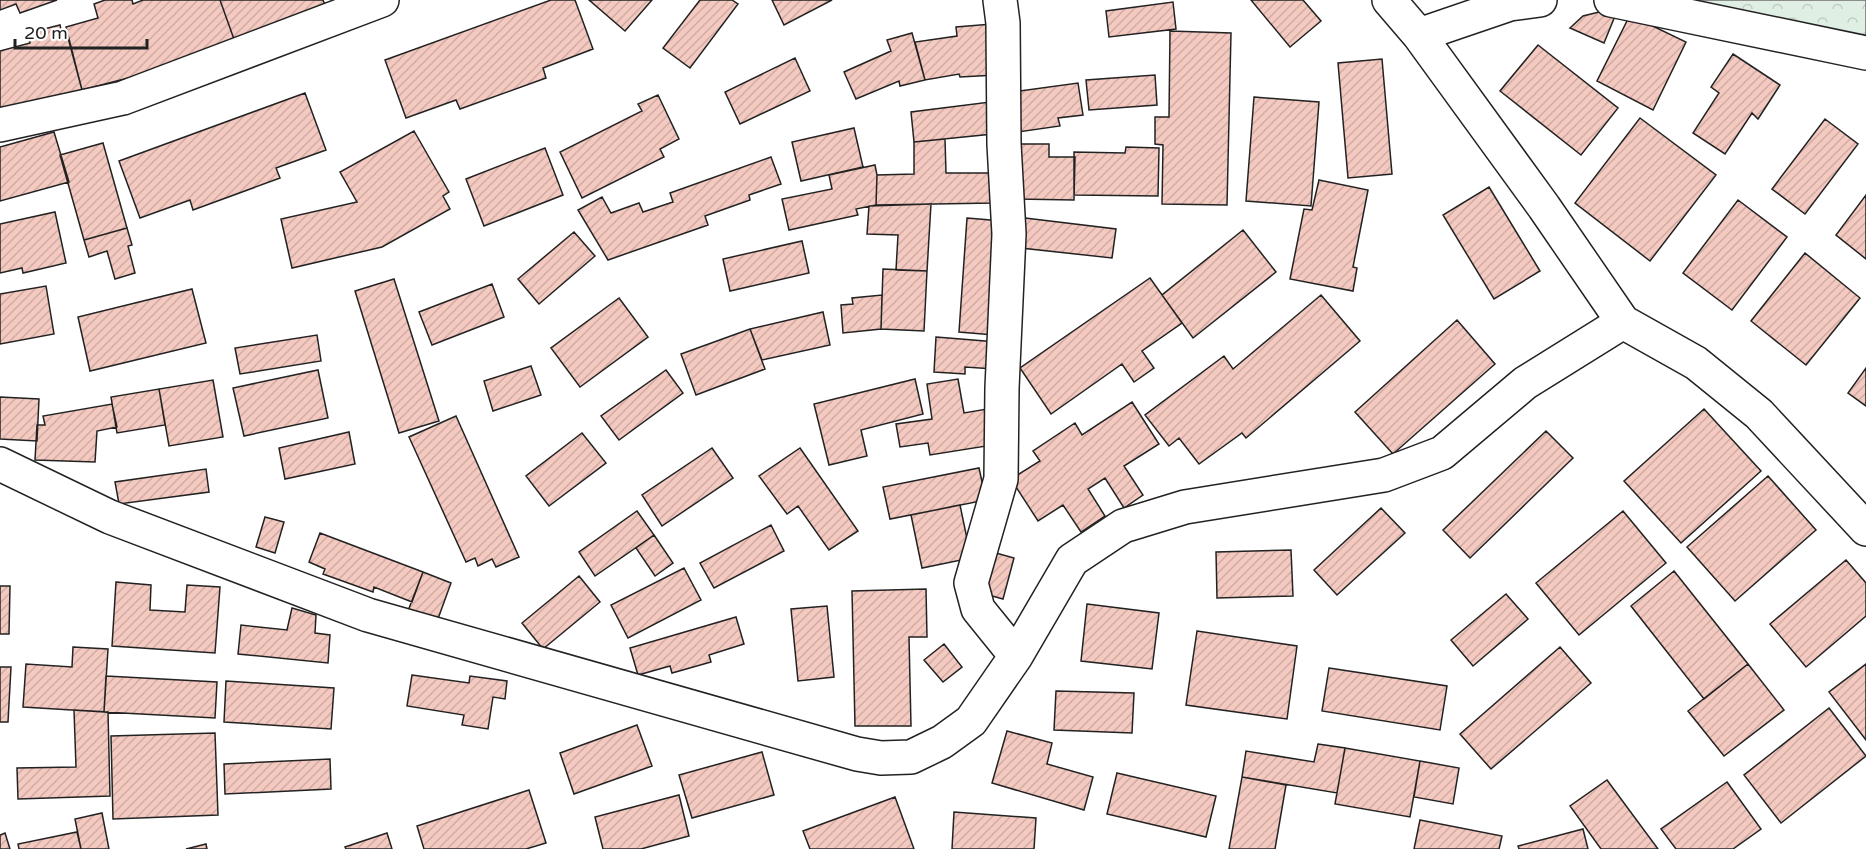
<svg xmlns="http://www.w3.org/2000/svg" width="1866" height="849" font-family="'Varela Round',sans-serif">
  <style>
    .forest { fill: url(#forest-crowns); stroke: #6f6f6f; stroke-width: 1.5 }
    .building { fill: url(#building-hatch); stroke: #222; stroke-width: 1.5 }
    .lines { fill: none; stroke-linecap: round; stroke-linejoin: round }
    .street-casing { stroke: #222; stroke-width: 36 }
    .street { stroke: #fff; stroke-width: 33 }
  </style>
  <defs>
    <pattern id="forest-crowns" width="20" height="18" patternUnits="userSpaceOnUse" patternTransform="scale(1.5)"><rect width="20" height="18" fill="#e0efe3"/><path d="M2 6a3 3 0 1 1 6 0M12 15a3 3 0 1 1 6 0" fill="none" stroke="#c0cdc2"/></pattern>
    <pattern id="building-hatch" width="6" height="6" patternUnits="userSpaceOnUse" patternTransform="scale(1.5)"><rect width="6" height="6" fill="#f3c9c0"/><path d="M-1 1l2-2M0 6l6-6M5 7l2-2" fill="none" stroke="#d0aca5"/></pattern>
  </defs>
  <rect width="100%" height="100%" fill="#fff"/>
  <!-- forest -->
  <path class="forest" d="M 1690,0 L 1866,0 L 1866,56 Z"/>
  <!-- building -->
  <path class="building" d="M 0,0 L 57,0 L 20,13 L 16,4 L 0,10 Z
    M 105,0 L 132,0 L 133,4 L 143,0 L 220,0 L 235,42 L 132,77 L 82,90 L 66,27 L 98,18 L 94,4 Z
    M 220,0 L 323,0 L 327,10 L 235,42 Z
    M 551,0 L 575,0 L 593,49 L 543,68 L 546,78 L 460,109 L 456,100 L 406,118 L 385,60 Z
    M 589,0 L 652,0 L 625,31 Z
    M 700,0 L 732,0 L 738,4 L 690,68 L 663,48 Z
    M 772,0 L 832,0 L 784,25 Z
    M 1251,0 L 1303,0 L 1321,21 L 1290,47 Z
    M 1173,2 L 1176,29 L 1109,37 L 1106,11 Z
    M 1599,12 L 1615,16 L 1604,43 L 1570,28 L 1583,16 Z
    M 1630,15 L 1686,42 L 1653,110 L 1597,81 Z
    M 992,24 L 996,75 L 960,77 L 959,74 L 925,80 L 915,42 L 957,36 L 956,27 Z
    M 60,25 L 62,35 L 67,34 L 82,90 L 0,110 L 0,51 L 30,43 L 28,33 Z
    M 1170,31 L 1231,33 L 1227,205 L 1162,204 L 1163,145 L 1155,144 L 1155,117 L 1169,117 Z
    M 912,33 L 925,80 L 900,86 L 899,81 L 856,99 L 844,72 L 891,51 L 887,40 Z
    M 1538,45 L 1618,108 L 1581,155 L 1500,91 Z
    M 1733,54 L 1780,85 L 1758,119 L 1752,113 L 1725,154 L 1693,133 L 1719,93 L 1711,87 Z
    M 795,58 L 810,91 L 740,124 L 725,92 Z
    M 1382,59 L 1392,174 L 1348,178 L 1338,63 Z
    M 1155,75 L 1157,105 L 1089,110 L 1086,80 Z
    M 1078,83 L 1083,115 L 1058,118 L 1060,126 L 1018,132 L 1012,92 Z
    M 305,93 L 326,150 L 276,168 L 280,178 L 193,210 L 190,200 L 140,218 L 119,161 Z
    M 658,95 L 679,139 L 660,149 L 664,157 L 582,198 L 560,152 L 642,111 L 638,104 Z
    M 1254,97 L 1319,102 L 1311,206 L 1246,201 Z
    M 990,102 L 993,134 L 914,142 L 911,112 Z
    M 1640,118 L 1716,175 L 1650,261 L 1575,203 Z
    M 1825,119 L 1858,144 L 1805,214 L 1772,189 Z
    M 854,128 L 863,167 L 801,181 L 792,142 Z
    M 414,131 L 449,192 L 443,196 L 450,209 L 382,247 L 292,268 L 281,219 L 357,202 L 340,172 Z
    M 54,132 L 69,182 L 0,201 L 0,147 Z
    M 945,139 L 946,173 L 993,173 L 993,203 L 876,205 L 877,175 L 914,174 L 914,142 Z
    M 103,143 L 127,228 L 84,240 L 60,155 Z
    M 1017,144 L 1049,144 L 1049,157 L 1075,157 L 1074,200 L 1016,199 Z
    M 1126,147 L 1159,148 L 1158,196 L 1074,195 L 1074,152 L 1125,153 Z
    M 545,148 L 563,195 L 484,226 L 466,179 Z
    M 771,157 L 781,184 L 749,195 L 750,200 L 705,216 L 708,225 L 608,260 L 578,210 L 602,197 L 611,213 L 639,203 L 643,212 L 673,202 L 670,193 Z
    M 875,165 L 877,175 L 876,205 L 856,209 L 858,215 L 789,230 L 782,199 L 832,189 L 829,175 Z
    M 1319,180 L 1368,190 L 1353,267 L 1357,268 L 1353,291 L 1290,279 L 1304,209 L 1312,210 Z
    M 1489,187 L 1540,271 L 1494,299 L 1443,215 Z
    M 1866,195 L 1866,259 L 1836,235 Z
    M 1738,200 L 1787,237 L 1732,310 L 1683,273 Z
    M 931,204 L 927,271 L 896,270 L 898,235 L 867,234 L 869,206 Z
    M 55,212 L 66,263 L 23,273 L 22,268 L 0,273 L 0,224 Z
    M 967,218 L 1002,221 L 994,335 L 959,332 Z
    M 1025,218 L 1116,229 L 1112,258 L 1021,248 Z
    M 127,228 L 132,245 L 128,246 L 135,273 L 115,279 L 107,251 L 89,257 L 84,240 Z
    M 1243,230 L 1276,272 L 1193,338 L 1162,295 Z
    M 574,232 L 595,256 L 539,304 L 518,279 Z
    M 802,241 L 809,273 L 730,291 L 723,259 Z
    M 1805,253 L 1860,298 L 1806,365 L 1751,321 Z
    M 883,269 L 927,271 L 924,331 L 881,329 Z
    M 1150,278 L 1182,323 L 1142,351 L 1154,368 L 1134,382 L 1122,364 L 1051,414 L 1020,368 Z
    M 394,279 L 439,421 L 399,433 L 355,291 Z
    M 492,284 L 504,317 L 432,345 L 419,312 Z
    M 46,286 L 54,334 L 0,344 L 0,294 Z
    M 192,289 L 206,343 L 90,371 L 78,317 Z
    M 882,295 L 881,329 L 843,333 L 841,305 L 853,304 L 852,298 Z
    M 1321,295 L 1360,341 L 1246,438 L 1242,433 L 1199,464 L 1179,438 L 1169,446 L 1145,415 L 1224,356 L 1233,369 Z
    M 619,298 L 648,337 L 580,387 L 551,348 Z
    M 823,312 L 830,345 L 762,360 L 750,329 Z
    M 1457,320 L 1495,364 L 1393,454 L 1355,412 Z
    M 750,329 L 765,369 L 696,395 L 681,354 Z
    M 317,335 L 321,361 L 240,374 L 235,348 Z
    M 936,337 L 997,342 L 994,369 L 965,367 L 965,374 L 934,372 Z
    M 531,366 L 541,395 L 493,411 L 484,381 Z
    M 1866,368 L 1866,406 L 1848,393 Z
    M 318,370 L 328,418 L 244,436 L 233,388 Z
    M 666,370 L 683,393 L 619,440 L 601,416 Z
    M 915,379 L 923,414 L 861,430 L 867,456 L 829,465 L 814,404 Z
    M 958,379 L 964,413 L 987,409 L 993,445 L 930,455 L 928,443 L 900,447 L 896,424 L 932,419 L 927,384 Z
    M 213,380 L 223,437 L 169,446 L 159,389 Z
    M 159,389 L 165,425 L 117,433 L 111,397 Z
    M 0,397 L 39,399 L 37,441 L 0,439 Z
    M 1132,402 L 1159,444 L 1124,466 L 1143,495 L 1124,508 L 1105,478 L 1088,489 L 1105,516 L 1081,532 L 1063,505 L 1038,521 L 1011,479 L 1040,461 L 1033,451 L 1075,423 L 1082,435 Z
    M 112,404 L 117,427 L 97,431 L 95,462 L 35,460 L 37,425 L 45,425 L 43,416 Z
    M 1704,409 L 1761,471 L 1681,543 L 1624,481 Z
    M 456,416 L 519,557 L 496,567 L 492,559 L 478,566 L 475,558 L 466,562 L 409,437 Z
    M 1546,431 L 1573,458 L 1470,558 L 1443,530 Z
    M 349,432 L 355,464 L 285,479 L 279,448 Z
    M 582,433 L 606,463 L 549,506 L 526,476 Z
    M 712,448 L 733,478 L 662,526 L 642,495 Z
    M 800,448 L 858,531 L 829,550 L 798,506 L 787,514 L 759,476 Z
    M 979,468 L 986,500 L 890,519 L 883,487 Z
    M 206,469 L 209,492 L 119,504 L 115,482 Z
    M 1768,476 L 1816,530 L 1735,601 L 1687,547 Z
    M 960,505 L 971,558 L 922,568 L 911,515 Z
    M 1381,508 L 1405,533 L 1337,595 L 1314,570 Z
    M 637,511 L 654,535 L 595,576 L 579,552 Z
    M 1623,511 L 1666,563 L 1579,635 L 1536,583 Z
    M 265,517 L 284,522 L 275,553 L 256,547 Z
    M 771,525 L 784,551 L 714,588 L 700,563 Z
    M 320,533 L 423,572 L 412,602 L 374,587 L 373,592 L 323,574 L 325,569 L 309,562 Z
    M 654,535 L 673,563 L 655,576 L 636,548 Z
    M 1291,550 L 1293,596 L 1217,598 L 1216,552 Z
    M 996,553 L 1014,558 L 1003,599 L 985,594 Z
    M 1846,560 L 1866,583 L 1866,616 L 1806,667 L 1770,624 Z
    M 684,568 L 701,600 L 628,638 L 611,605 Z
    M 1674,571 L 1748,664 L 1704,699 L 1631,606 Z
    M 423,572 L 451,583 L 435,627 L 406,616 Z
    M 579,576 L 600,602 L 543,649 L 522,623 Z
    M 116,582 L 151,585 L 150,610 L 185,612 L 187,585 L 220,587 L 215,653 L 112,646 Z
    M 0,586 L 10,586 L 9,634 L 0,634 Z
    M 926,589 L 927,637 L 909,637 L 911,726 L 855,726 L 852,591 Z
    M 1506,594 L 1528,619 L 1473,666 L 1451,640 Z
    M 1087,604 L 1159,613 L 1152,669 L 1081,661 Z
    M 827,606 L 834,677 L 798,681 L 791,609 Z
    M 292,608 L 316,615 L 315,633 L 330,635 L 328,663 L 238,654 L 241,625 L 287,630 Z
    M 736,617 L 744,644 L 709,655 L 711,662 L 672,673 L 670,666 L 638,675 L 630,648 Z
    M 1197,631 L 1297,646 L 1287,719 L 1186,705 Z
    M 944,644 L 962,667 L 943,682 L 924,660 Z
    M 73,647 L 108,649 L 104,712 L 23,707 L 26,664 L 72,667 Z
    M 1560,647 L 1591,683 L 1491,769 L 1460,734 Z
    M 1748,664 L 1784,710 L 1724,756 L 1688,711 Z
    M 1866,664 L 1866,740 L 1829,692 Z
    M 0,667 L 11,667 L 8,722 L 0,722 Z
    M 1329,668 L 1447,686 L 1440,730 L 1322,711 Z
    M 412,675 L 469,683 L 470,676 L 507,681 L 505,699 L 493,697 L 488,729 L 462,725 L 464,715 L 407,706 Z
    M 106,676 L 217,682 L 215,718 L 104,712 Z
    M 226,681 L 334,688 L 331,729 L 224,722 Z
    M 1056,691 L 1134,693 L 1132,733 L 1054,730 Z
    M 1829,708 L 1866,756 L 1781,823 L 1744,775 Z
    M 74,710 L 108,712 L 110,796 L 18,799 L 17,768 L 76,767 Z
    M 637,725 L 652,766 L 574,794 L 560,753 Z
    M 1007,731 L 1052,743 L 1047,764 L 1093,777 L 1084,810 L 992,783 Z
    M 215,733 L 218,815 L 113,819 L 111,736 Z
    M 1318,744 L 1345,748 L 1337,793 L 1242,777 L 1246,751 L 1314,762 Z
    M 1345,748 L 1420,761 L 1410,817 L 1335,804 Z
    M 762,752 L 774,795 L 692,818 L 679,775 Z
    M 330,759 L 331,789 L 225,794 L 224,764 Z
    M 1420,761 L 1459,768 L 1453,804 L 1414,797 Z
    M 1117,773 L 1216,796 L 1206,837 L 1107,814 Z
    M 1242,777 L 1286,785 L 1275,849 L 1229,849 Z
    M 1607,780 L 1658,849 L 1601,849 L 1570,806 Z
    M 1727,782 L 1761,829 L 1733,849 L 1676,849 L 1661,829 Z
    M 529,790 L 546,843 L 526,849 L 424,849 L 417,826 Z
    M 679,795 L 689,836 L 641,849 L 603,849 L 595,817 Z
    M 895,797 L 914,849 L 810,849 L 803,831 Z
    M 954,812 L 1036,818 L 1034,849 L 952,849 Z
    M 102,813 L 109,849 L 81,849 L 75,819 Z
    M 1420,820 L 1502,836 L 1499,849 L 1414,849 Z
    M 1583,829 L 1588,849 L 1519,849 L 1518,846 Z
    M 77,832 L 81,849 L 19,849 L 18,844 Z
    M 5,833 L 10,849 L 0,849 L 0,835 Z
    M 387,833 L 392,849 L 346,849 L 345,847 Z
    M 206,844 L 207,849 L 186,849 Z"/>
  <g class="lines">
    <defs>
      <path id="street" d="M 1000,0 L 1003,23 L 1004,144 L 1009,234 L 1002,388 L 1001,479 L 971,583 L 978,609 L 1016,656
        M 1389,0 L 1419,35 L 1544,207 L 1623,322 L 1696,363 L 1759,414 L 1866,529
        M 1611,0 L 1866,53
        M 1419,35 L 1510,4 L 1540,0
        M 0,125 L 123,98 L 382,0
        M 0,464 L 110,517 L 368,615 L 857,754 L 881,758 L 911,757 L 942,742 L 971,721 L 1016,656 L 1072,560 L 1123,526 L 1185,507 L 1384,475 L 1442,453 L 1525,383 L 1623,322"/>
    </defs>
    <!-- street casing -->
    <use href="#street" class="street-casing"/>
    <!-- street -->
    <use href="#street" class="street"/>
  </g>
  <!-- scale -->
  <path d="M15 39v9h132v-9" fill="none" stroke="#222222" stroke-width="3"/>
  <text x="24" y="39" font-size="18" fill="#222222" stroke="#ffffff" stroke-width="4.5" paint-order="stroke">20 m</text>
</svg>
